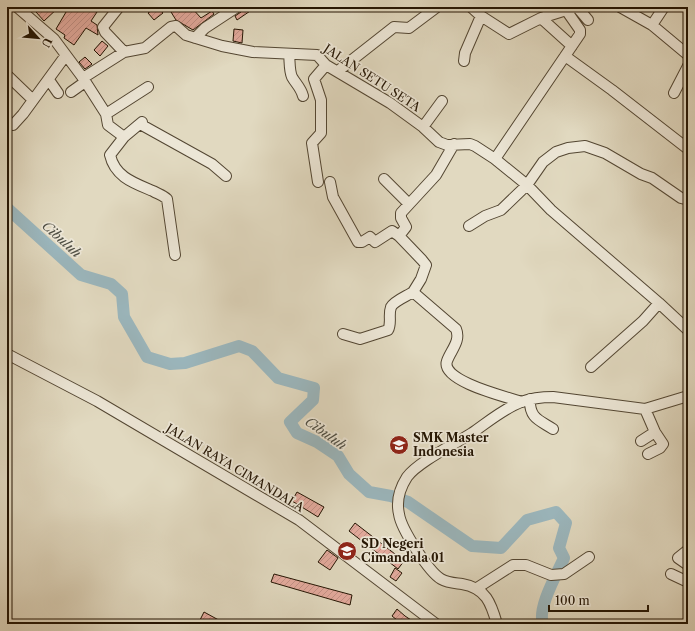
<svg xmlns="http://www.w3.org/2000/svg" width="695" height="631" font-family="'Libre Caslon Text',serif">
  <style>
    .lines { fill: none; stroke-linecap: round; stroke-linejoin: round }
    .river { stroke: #9bb7be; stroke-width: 12 }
    .building { fill: url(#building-hatch); stroke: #241503 }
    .minor-casing { stroke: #534632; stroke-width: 12 }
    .minor { stroke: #ece6d6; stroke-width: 10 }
    .labels { text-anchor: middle; stroke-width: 3.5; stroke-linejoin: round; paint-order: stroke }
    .street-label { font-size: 12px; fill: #241503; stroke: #ece6d6 }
    .poi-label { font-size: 12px; font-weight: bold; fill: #241503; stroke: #ece6d6; text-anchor: start }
    .water-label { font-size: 13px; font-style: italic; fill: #4e4e44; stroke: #ece6d6 }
  </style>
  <defs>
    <pattern id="building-hatch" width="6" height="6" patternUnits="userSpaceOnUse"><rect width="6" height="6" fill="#e3aa9d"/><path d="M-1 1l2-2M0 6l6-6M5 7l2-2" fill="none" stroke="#c39186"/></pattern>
  </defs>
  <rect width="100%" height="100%" fill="#e1d9c0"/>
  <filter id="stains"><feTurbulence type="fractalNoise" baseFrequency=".005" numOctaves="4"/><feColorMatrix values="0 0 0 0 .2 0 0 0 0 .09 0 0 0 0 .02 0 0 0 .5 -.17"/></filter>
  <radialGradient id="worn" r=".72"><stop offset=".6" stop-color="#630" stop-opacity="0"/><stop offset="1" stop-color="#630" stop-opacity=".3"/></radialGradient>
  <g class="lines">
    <!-- river -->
    <path class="river" d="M 7,208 L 81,275 L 111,284 L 122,294 L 124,317 L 147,357 L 170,364 L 185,363 L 239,346 L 252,351 L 278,378 L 314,388 L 313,400 L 290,422 L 297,433 L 317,442 L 338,456 L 349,474 L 369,492 L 391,496 L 408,502 L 472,546 L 501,548 L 527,520 L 556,512 L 566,523 L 559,548 L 564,558 C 557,574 537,608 543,624"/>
  </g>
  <!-- building -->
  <path class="building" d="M 42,7 L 59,7 L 44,21 L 36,12 Z
    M 69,7 L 89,7 L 97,12 L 91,21 L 97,25 L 98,35 L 86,28 L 74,45 L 64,38 L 65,35 L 56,29 Z
    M 156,7 L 158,7 L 163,13 L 154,20 L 148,13 Z
    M 181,7 L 191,7 L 201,18 L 212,11 L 214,14 L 193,30 L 176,20 L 171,12 Z
    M 243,7 L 256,7 L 237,20 L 235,16 L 241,12 Z
    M 234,29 L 243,30 L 242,43 L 233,41 Z
    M 102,41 L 108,46 L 100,56 L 94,50 Z
    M 85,57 L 92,64 L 85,69 L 79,62 Z
    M 297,492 L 324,507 L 318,517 L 292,501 Z
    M 355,523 L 404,561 L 398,569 L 349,531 Z
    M 327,550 L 338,558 L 330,570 L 318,562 Z
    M 395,568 L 402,573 L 396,581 L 390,577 Z
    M 274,574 L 352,595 L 350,605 L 271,582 Z
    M 397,609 L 405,616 L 417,624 L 402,624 L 392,616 Z
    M 204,612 L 226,624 L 198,624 Z"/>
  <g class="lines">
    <defs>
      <path id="minor" d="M 17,7 L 54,39 L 83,78 L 124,52 L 145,48 L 171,27 L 176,26 L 186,35 L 222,46 L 253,52 L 317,55 L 326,65 L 390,103 L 423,127 L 439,142 L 447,145 L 470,144 L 475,146 L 495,159 L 527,185 L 551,210 L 659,303 L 688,330
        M 119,7 L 103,27 L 105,32 L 124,52
        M 471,7 L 481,16 L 509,34 L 541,18 L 576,7
        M 577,7 L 588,20
        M 620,7 L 652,25 L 688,55
        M 541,18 L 572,46
        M 652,25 L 664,7
        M 195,38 L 205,28 L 237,7
        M 289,54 C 290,62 289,70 292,77 C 296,84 301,88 303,96
        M 565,56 L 612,90 L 688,149
        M 464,61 L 465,53 L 481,16
        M 338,71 L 394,27 L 409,28 L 437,7
        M 7,75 L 33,100
        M 83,78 L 106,114 L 108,125 L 124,137 L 110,155 C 115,177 134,183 153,191 C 158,194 163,195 167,199 L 175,255
        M 49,80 L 58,93
        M 71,92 L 85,82
        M 674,93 L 688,66
        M 106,114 L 148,87
        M 140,124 L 212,164 L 226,176
        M 13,125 L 23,114 L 66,55
        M 423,127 L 442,101
        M 124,137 L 142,122
        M 454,144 L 436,175 L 401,213 L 401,218 L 406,227 L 399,236 L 422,260 L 426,265 L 421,279 L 413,292 L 456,329 C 461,341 451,350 447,361 C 440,381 507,397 522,402
        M 495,159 L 580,34 L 580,30 L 566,10
        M 384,179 L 409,204
        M 318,182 L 312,143 L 321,133 L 321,100 L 314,79 L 326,65
        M 330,182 L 333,197 L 358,242 L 362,242 L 370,237 L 375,242 L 392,231 L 399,236
        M 469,226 L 485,216 L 501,210 L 527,185 L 543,162 L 556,152 L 568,148 L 585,146 L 605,153 L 641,174 L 652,178 L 681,198 L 685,199 L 688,198
        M 343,334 L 360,339 L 388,330 C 392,323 388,315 391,307 C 394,301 407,296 413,292
        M 7,354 L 97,401 L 299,520 L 436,624
        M 591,367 L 643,321 L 659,303
        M 530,399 C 529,418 539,420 553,429
        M 645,409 L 655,432 L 663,444 L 660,448 L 648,454
        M 641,441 L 655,432
        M 688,550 L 678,558 L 688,565
        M 671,574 L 688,582
        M 477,588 L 513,565 L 526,565 L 551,575 L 564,574 L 589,557
        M 497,624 C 491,603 486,588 462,584 C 455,583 448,583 441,579 C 429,572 401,529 399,514 C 396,501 400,488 407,477 C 418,462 455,444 472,433 C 488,422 503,409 521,402 C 532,398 542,397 553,397 L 645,409 L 688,396"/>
    </defs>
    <!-- minor casing -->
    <use href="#minor" class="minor-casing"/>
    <!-- minor -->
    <use href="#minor" class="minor"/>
  </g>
  <!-- icons -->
  <defs>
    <symbol id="school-disc" viewBox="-11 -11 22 22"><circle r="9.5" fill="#8f2418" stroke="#ece6d6"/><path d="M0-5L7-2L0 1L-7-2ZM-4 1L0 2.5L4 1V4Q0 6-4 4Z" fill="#fff"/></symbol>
  </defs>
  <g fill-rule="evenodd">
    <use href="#school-disc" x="388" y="434" width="22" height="22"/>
    <use href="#school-disc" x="336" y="540" width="22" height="22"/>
  </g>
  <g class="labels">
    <!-- street labels -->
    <g class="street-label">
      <text transform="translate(372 78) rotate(33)" y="4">JALAN SETU SETA</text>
      <text transform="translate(235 468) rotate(31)" y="4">JALAN RAYA CIMANDALA</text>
    </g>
    <!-- poi labels -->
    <g class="poi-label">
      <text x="413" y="442">SMK Master<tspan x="413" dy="14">Indonesia</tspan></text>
      <text x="361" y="548">SD Negeri<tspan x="361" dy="14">Cimandala 01</tspan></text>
    </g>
    <!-- water labels -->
    <g class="water-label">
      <text transform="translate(62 239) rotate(42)" y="5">Cibuluh</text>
      <text transform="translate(326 433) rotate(35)" y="5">Cibuluh</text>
    </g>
  </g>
  <!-- margin -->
  <rect width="695" height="631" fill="none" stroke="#e1d9c0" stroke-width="24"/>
  <rect x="8" y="8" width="679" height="615" fill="none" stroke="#241503" stroke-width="2"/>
  <rect x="12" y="12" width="671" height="607" fill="none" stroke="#241503"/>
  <!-- north arrow -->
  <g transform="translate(38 38) rotate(117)" stroke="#ece6d6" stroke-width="3" paint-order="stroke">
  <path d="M0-3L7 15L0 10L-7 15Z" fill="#241503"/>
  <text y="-6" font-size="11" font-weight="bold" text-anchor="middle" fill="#241503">U</text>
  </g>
  <!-- scale -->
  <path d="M549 605v6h99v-6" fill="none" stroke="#241503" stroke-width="2"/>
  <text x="555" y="605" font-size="12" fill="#241503" stroke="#ece6d6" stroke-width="3" paint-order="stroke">100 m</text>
  <rect width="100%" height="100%" filter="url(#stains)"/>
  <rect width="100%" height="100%" fill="url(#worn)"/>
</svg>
